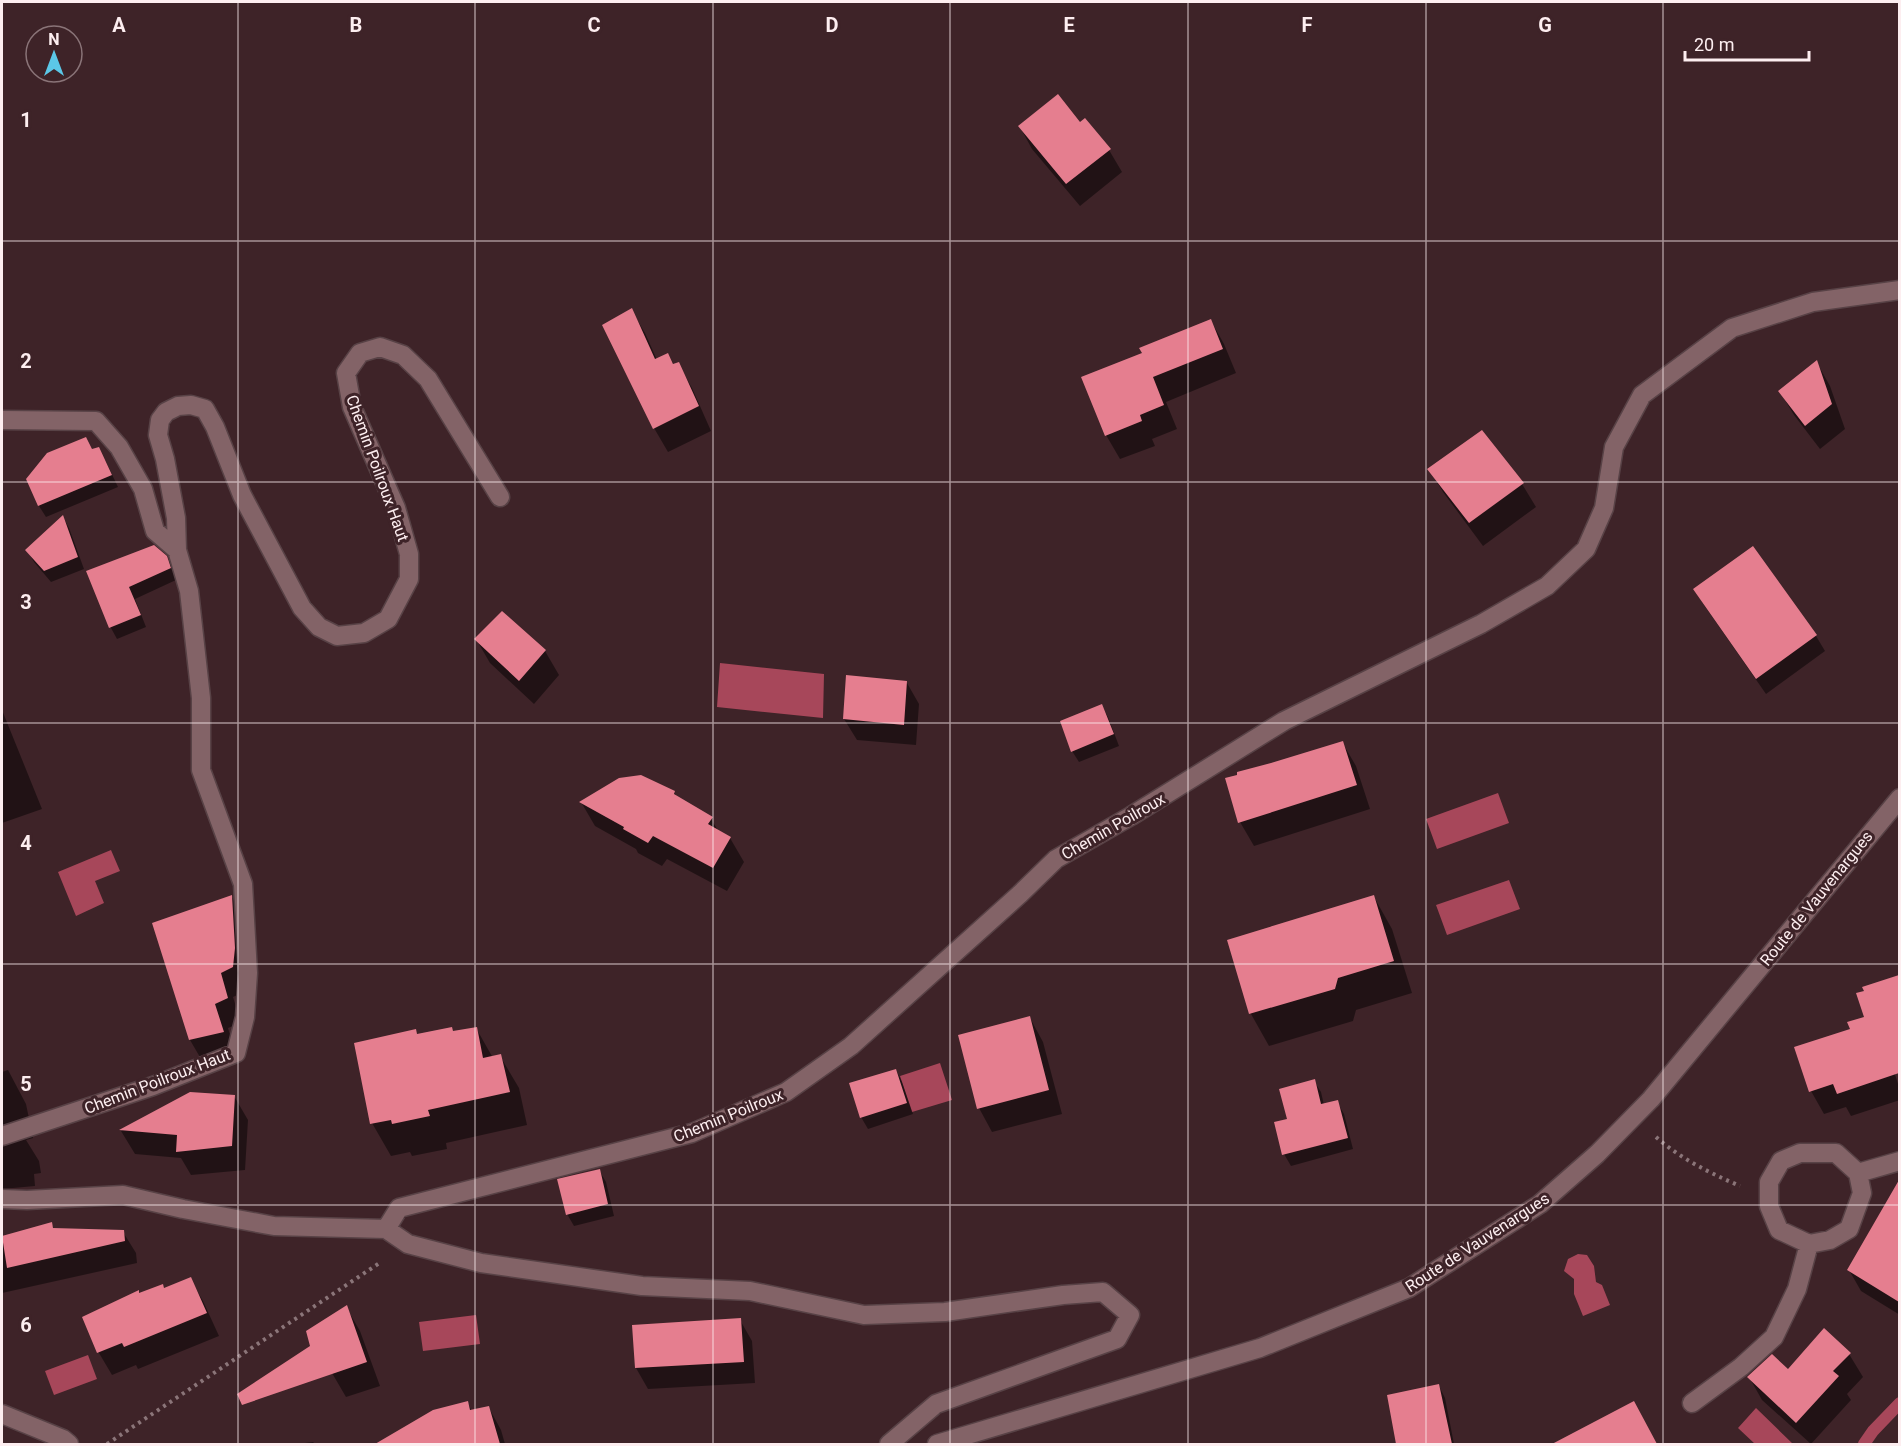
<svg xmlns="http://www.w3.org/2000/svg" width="1901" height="1446" font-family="Roboto,sans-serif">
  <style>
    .water { fill: #a7475a }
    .shadow { fill: #0007 }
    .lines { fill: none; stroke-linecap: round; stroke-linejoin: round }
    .stream { stroke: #a7475a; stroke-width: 12 }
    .building { fill: #e57e8f }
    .lane-casing { stroke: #584246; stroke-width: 21 }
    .street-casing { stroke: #584246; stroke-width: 21 }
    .secondary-casing { stroke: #584246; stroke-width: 21 }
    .path { stroke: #8b7579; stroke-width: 4; stroke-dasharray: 3 4.5; stroke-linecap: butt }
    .lane { stroke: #836367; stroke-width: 18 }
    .street { stroke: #836367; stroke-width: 18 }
    .secondary { stroke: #836367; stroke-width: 18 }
    .grid { fill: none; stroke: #fdeef0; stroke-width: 1.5; stroke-opacity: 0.55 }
    .labels { text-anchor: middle; stroke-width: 6; stroke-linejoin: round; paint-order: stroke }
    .street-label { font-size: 16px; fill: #fdeef0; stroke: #3e2328 }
    .grid-label { font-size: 20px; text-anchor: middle; font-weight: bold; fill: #fdeef0; stroke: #3e2328; stroke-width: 6; stroke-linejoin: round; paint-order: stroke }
  </style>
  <rect width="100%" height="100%" fill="#3e2328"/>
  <!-- water -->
  <path class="water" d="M 720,663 L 824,674 L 823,718 L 717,707 Z
    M 1498,793 L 1509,823 L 1437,849 L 1426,819 Z
    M 111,850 L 120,871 L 95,881 L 104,903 L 76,916 L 58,872 Z
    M 1509,880 L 1520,909 L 1447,935 L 1436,905 Z
    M 940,1063 L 952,1100 L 912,1112 L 900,1076 Z
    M 1578,1254 L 1587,1255 L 1594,1266 L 1596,1282 L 1602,1285 L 1610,1305 L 1583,1316 L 1574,1294 L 1574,1279 L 1564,1271 L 1568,1259 Z
    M 476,1315 L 480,1344 L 423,1351 L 419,1322 Z
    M 88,1355 L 97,1379 L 54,1395 L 45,1371 Z
    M 1756,1408 L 1793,1444 L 1755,1444 L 1738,1428 Z"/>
  <!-- shadow -->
  <path class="shadow" d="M 1080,124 L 1109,150 L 1122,172 L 1080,206 L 1032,149 L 1020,127 Z
    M 631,310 L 645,333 L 657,360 L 668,354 L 674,365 L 678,364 L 692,388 L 711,431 L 668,452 L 654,428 Z
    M 1211,321 L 1224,344 L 1236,373 L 1166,402 L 1177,429 L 1152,439 L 1155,446 L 1120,459 L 1106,435 L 1144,354 Z
    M 1817,363 L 1830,386 L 1845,429 L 1820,449 L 1794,415 L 1780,392 Z
    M 1481,432 L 1522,484 L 1536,507 L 1483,546 L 1443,492 L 1429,469 Z
    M 92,451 L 105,460 L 118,487 L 46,517 L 39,506 Z
    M 63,517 L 69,528 L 84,569 L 51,582 L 34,562 L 27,550 Z
    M 1752,548 L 1816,636 L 1825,651 L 1766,694 L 1704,605 L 1695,590 Z
    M 166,557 L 173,570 L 176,580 L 135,599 L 146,627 L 117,639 L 111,628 L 88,572 Z
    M 476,639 L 545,651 L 559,675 L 534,704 L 490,663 Z
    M 907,683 L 919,704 L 916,745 L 857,740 L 844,719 Z
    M 1102,706 L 1108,717 L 1119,746 L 1079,762 L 1072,751 Z
    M 2,710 L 42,809 L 2,823 Z
    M 1342,742 L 1356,766 L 1370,809 L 1254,846 L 1240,822 Z
    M 674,792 L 678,799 L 711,819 L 719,832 L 730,838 L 744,862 L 727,891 L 667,859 L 662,866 L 638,853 L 636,849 L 595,826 L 581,802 Z
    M 232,897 L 245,921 L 246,991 L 233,997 L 241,1023 L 228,1028 L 236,1056 L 204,1064 L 190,1040 L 154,923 Z
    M 1374,897 L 1392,929 L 1412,993 L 1356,1010 L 1353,1021 L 1269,1046 L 1251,1014 L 1229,941 Z
    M 1900,977 L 1900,1059 L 1891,1062 L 1900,1090 L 1900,1100 L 1851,1116 L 1846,1107 L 1824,1114 L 1811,1091 L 1796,1048 L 1868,1025 L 1864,988 Z
    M 1030,1018 L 1043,1042 L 1062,1114 L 992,1132 L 979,1108 Z
    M 451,1028 L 454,1033 L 476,1028 L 493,1058 L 500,1056 L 519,1088 L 527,1125 L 446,1143 L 447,1149 L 412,1156 L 410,1152 L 391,1156 L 372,1123 L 417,1035 Z
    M 8,1070 L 26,1104 L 33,1138 L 26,1140 L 39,1161 L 41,1173 L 34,1174 L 35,1186 L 2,1189 L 2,1072 Z
    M 896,1070 L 902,1082 L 913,1114 L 868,1129 L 861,1117 Z
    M 1314,1081 L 1321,1092 L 1324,1105 L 1337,1102 L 1344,1114 L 1353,1149 L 1291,1166 L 1284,1154 L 1289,1120 Z
    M 190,1094 L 234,1096 L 248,1120 L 245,1170 L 191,1175 L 181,1158 L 135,1154 L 121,1131 Z
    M 599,1170 L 606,1182 L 614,1216 L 574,1226 L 567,1214 Z
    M 1880,1217 L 1900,1228 L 1900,1315 L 1861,1291 L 1849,1270 Z
    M 51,1224 L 54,1229 L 123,1232 L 136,1253 L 137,1263 L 2,1293 L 2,1238 Z
    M 190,1279 L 203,1301 L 219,1336 L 138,1369 L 136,1365 L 112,1375 L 99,1353 L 84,1318 L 163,1286 L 165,1289 Z
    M 346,1307 L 360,1331 L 380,1386 L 346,1397 L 308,1332 Z
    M 740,1320 L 752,1341 L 755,1383 L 648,1389 L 636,1368 L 633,1326 Z
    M 1849,1354 L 1863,1377 L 1847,1394 L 1851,1400 L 1811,1444 L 1762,1400 L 1749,1377 L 1788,1371 Z
    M 1439,1386 L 1445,1398 L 1454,1444 L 1398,1444 L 1389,1396 Z
    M 468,1403 L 472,1412 L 489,1408 L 501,1430 L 505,1444 L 378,1444 L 434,1411 Z
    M 1591,1426 L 1647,1427 L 1656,1444 L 1601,1444 Z
    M 313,1442 L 315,1444 L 297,1444 Z"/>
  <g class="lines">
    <!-- stream -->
    <path class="stream" d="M 1864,1444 L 1873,1431 L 1900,1403"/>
  </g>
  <!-- building -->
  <path class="building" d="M 1058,94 L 1080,122 L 1085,118 L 1111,149 L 1066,184 L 1018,126 Z
    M 632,308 L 655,359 L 668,353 L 673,364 L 679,362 L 699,406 L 653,429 L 602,325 Z
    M 1211,319 L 1223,349 L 1153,377 L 1164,405 L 1140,415 L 1142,421 L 1105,436 L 1081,377 L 1142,353 L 1139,348 Z
    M 1817,360 L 1832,404 L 1805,426 L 1778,391 Z
    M 1482,430 L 1524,483 L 1469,523 L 1427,469 Z
    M 86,437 L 92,449 L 99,447 L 112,475 L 38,506 L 26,479 L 47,453 Z
    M 63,515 L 78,557 L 44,571 L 25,550 Z
    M 154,545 L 167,556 L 171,568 L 129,587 L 141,615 L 109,628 L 86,571 Z
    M 1753,546 L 1817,635 L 1756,679 L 1693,589 Z
    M 502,611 L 546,650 L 519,681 L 474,639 Z
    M 846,675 L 907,681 L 904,725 L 843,719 Z
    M 1102,704 L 1114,734 L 1071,752 L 1060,721 Z
    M 1343,741 L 1357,785 L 1238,823 L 1225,778 L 1237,775 L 1237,772 L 1271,763 Z
    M 641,775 L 675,791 L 674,794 L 713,817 L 708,824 L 731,837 L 713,868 L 653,836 L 648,843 L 623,829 L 624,827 L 579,802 L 619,778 Z
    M 232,895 L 235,948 L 233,967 L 221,973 L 228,998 L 215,1004 L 224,1032 L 189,1040 L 152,923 Z
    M 1374,895 L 1394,961 L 1338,978 L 1335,989 L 1249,1014 L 1227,940 Z
    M 1899,975 L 1899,1073 L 1837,1094 L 1833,1084 L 1809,1092 L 1794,1047 L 1850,1029 L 1847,1022 L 1864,1017 L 1856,993 L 1864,991 L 1862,987 Z
    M 1030,1016 L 1049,1090 L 977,1109 L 958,1035 Z
    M 452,1027 L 453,1031 L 477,1027 L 483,1058 L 501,1054 L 510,1092 L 428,1110 L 430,1116 L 392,1124 L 391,1120 L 370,1124 L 354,1043 L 416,1029 L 417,1034 Z
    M 896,1069 L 907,1103 L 860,1118 L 849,1083 Z
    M 1315,1079 L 1321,1104 L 1338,1100 L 1348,1138 L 1282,1155 L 1274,1122 L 1287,1119 L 1279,1089 Z
    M 190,1092 L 235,1095 L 232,1146 L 176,1152 L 177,1135 L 119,1130 Z
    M 600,1169 L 608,1204 L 566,1215 L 557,1179 Z
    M 1899,1180 L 1899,1302 L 1847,1270 Z
    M 52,1222 L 53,1228 L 124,1230 L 125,1241 L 7,1268 L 2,1236 Z
    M 191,1277 L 207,1313 L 124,1347 L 122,1343 L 97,1353 L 82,1317 L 139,1290 L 139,1293 L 163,1284 L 164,1288 Z
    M 347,1305 L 367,1362 L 242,1405 L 237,1394 L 310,1346 L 306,1331 Z
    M 741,1318 L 744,1362 L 635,1368 L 632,1325 Z
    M 1824,1328 L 1851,1353 L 1833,1371 L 1839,1376 L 1796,1423 L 1747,1377 L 1772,1354 L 1788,1369 Z
    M 1439,1384 L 1452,1444 L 1396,1444 L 1387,1395 Z
    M 468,1401 L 470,1410 L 489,1406 L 500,1444 L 375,1444 L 433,1410 Z
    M 1634,1401 L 1657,1444 L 1552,1444 Z"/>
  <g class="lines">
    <defs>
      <path id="lane" d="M 2,1414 L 63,1439 L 69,1444"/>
      <path id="street" d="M 2,420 L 96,421 L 119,447 L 143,489 L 155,531 L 177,550
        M 2,1136 L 153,1086 L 236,1053 L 245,1017 L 248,973 L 243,884 L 201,770 L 201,698 L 189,591 L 177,550 L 176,518 L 165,459 L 158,435 L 160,420 L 166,412 L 178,406 L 191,405 L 205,409 L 215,427 L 242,495 L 302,608 L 319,627 L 337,636 L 364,633 L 388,619 L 409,579 L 409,554 L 396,508 L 352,407 L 346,373 L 360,353 L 380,347 L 403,355 L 428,379 L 500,497
        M 1800,1153 L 1836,1153 L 1858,1173 L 1862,1193 L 1849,1229 L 1830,1240 L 1809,1244 L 1779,1230 L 1769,1206 L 1769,1182 L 1781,1161 Z
        M 1858,1173 L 1900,1161
        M 2,1199 L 27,1200 L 123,1195 L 183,1209 L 274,1226 L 386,1229
        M 1692,1403 L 1741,1367 L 1774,1337 L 1797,1289 L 1809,1244
        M 889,1444 L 936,1404 L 1117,1339 L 1130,1315 L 1103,1292 L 1063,1295 L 945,1312 L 864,1315 L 750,1291 L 642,1286 L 481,1263 L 408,1244 L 386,1229 L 399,1208 L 692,1133 L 786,1092 L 851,1046 L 1020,894 L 1056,859 L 1131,816 L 1284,721 L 1481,624 L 1547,586 L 1586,549 L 1604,508 L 1614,447 L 1642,395 L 1732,328 L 1813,302 L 1900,290"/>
      <path id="secondary" d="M 937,1444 L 1260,1348 L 1409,1288 L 1540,1204 L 1597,1154 L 1651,1099 L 1900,798"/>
    </defs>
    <!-- lane casing -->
    <use href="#lane" class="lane-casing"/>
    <!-- street casing -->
    <use href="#street" class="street-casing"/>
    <!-- secondary casing -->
    <use href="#secondary" class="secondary-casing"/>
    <!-- path -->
    <path class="path" d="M 1656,1137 C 1681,1159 1710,1173 1740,1186
      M 107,1444 L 381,1262"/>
    <!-- lane -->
    <use href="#lane" class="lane"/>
    <!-- street -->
    <use href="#street" class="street"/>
    <!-- secondary -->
    <use href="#secondary" class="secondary"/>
  </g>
  <!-- grid -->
  <path class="grid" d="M 238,2 L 238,1444M 475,2 L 475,1444M 713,2 L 713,1444M 950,2 L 950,1444M 1188,2 L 1188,1444M 1426,2 L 1426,1444M 1663,2 L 1663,1444M 2,241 L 1900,241M 2,482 L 1900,482M 2,723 L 1900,723M 2,964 L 1900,964M 2,1205 L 1900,1205"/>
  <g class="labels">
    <!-- street labels -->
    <g class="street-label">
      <text transform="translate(378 468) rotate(70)" y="6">Chemin Poilroux Haut</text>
      <text transform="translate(1113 826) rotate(-30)" y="6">Chemin Poilroux</text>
      <text transform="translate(1816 898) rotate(-51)" y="6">Route de Vauvenargues</text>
      <text transform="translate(157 1081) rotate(-21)" y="6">Chemin Poilroux Haut</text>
      <text transform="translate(728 1115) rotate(-22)" y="6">Chemin Poilroux</text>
      <text transform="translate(1477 1242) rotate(-33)" y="6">Route de Vauvenargues</text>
    </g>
  </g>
  <g class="grid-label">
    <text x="119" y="32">A</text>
    <text x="356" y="32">B</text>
    <text x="594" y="32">C</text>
    <text x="832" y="32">D</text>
    <text x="1069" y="32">E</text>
    <text x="1307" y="32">F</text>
    <text x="1545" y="32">G</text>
    <text x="26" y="127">1</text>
    <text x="26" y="368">2</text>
    <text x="26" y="609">3</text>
    <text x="26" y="850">4</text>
    <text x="26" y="1091">5</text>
    <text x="26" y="1332">6</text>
  </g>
  <!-- border -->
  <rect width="1901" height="1446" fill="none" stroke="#fdeef0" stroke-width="6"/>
  <!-- north arrow -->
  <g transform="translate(54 54)"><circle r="28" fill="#3e2328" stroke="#8a7478" stroke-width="1.5"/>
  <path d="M0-4.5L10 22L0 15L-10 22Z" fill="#5bc7e7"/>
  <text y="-9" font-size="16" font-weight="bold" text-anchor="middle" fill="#fdeef0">N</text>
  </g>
  <!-- scale -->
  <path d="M1685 51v9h124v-9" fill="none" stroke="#fdeef0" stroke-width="3"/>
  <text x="1694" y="51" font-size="18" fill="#fdeef0" stroke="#3e2328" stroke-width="4.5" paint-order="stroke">20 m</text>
</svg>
